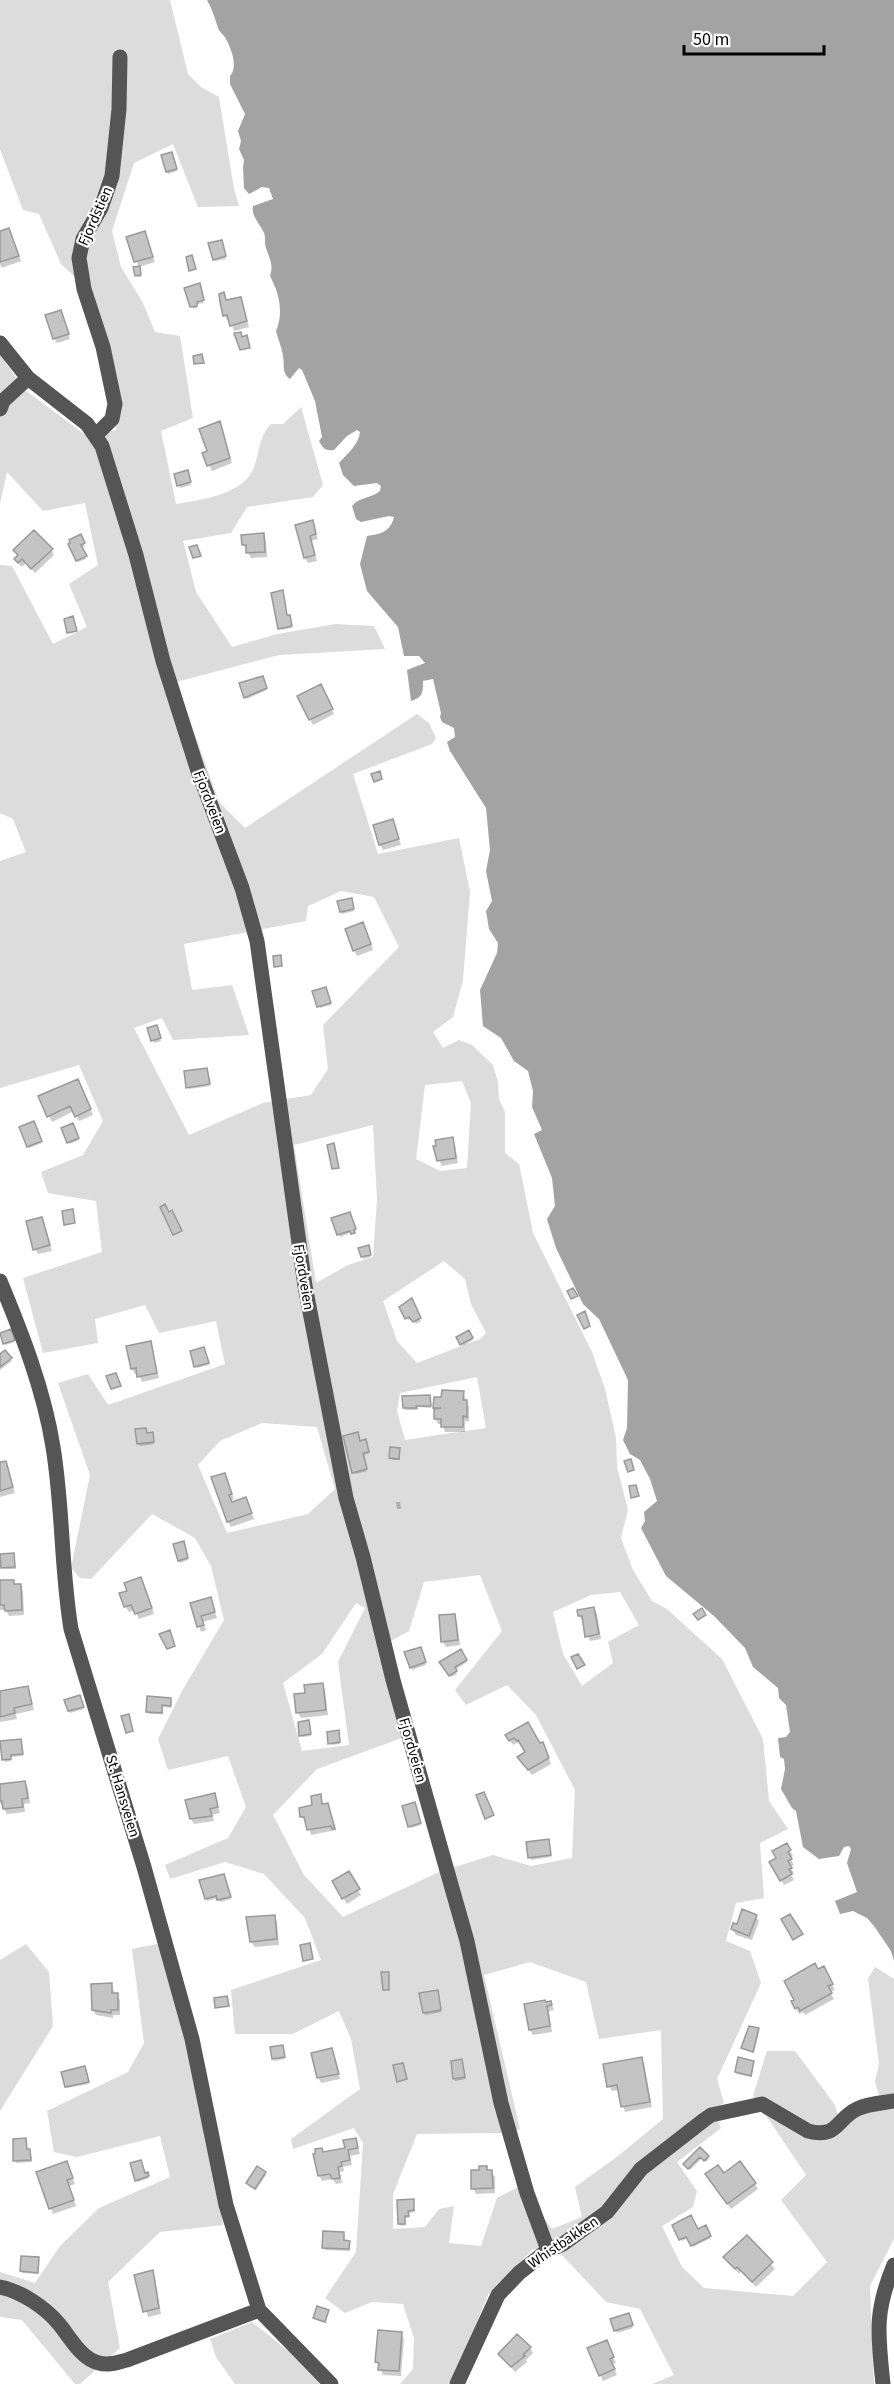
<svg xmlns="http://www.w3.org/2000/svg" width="894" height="2384" font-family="'Source Sans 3',sans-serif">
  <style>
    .green { fill: #dcdcdc; fill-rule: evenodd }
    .water { fill: #a3a3a3 }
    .shadow { fill: #0003 }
    .building { fill: #c4c4c4; stroke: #999; stroke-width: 1.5 }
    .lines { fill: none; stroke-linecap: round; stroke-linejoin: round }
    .minor { stroke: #555; stroke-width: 15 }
    .labels { text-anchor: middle; stroke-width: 4.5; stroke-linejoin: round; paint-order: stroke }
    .street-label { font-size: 15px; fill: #000; stroke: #fff }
  </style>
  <rect width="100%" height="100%" fill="#fff"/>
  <!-- green -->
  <path class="green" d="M 0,0 L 170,0 L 188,74 L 201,87 L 219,97 L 234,189 L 239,206 L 198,207 L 173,144 L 134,163 L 112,231 L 121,267 L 143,303 L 155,332 L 180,336 L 193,418 L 161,431 L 176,504 C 201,500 245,494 254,467 C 260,451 259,436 271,424 L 283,424 L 301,407 L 323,485 L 313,497 L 247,507 L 231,533 L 183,541 L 196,592 L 232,647 L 277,634 L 336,624 L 374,626 L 385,649 L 279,655 L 176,682 L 219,802 L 245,828 L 417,714 L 429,723 L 436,738 L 432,744 L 353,774 L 378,854 L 459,838 L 470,892 L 463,980 L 453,1017 L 433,1032 L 443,1048 L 459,1040 L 472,1045 L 493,1065 L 498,1082 L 499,1099 L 505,1112 L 505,1153 L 519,1164 L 533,1233 L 592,1352 L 605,1389 L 616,1438 L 617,1467 L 628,1510 L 621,1538 L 633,1570 L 652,1601 L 667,1609 L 722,1659 L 763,1739 L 769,1801 L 788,1829 L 760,1843 L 764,1898 L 736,1903 L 726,1941 L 750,1951 L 761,1983 L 717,2079 L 724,2103 L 713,2110 L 721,2128 L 677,2162 L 697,2191 L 693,2207 L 662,2226 L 682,2267 L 704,2288 L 793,2296 L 827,2262 L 781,2200 L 806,2175 L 753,2096 L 767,2051 L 795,2051 L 835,2105 L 839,2120 L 883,2108 L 875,2082 L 879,2063 L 868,1979 L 875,1967 L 894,1979 L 894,2239 L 870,2286 L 874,2384 L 652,2384 L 674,2375 L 640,2309 L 606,2302 L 562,2255 L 533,2249 L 488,2295 L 457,2371 L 448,2384 L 400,2384 L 413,2369 L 414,2338 L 403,2304 L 372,2302 L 345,2313 L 325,2298 L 356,2252 L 363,2143 L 354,2128 L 293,2149 L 291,2139 L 360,2089 L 351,2039 L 339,2011 L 293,2034 L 235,2034 L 231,1990 L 321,1960 L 305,1918 L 264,1874 L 225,1862 L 170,1879 L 165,1865 L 228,1838 L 246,1807 L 228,1756 L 168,1770 L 158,1739 L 182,1691 L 224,1620 L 211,1566 L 195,1538 L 152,1514 L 91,1579 L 80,1578 L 71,1568 L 90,1475 L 58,1383 L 88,1374 L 108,1405 L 225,1364 L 216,1321 L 159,1333 L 145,1305 L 95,1319 L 98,1343 L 43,1353 L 23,1278 L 102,1252 L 96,1201 L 48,1193 L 41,1172 L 83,1155 L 103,1121 L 79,1065 L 0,1088 L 0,861 L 26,852 L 13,819 L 0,813 L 0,565 L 12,566 L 53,644 L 87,627 L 69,584 L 98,565 L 85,503 L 43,511 L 7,472 L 0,504 L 0,355 L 25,390 L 87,436 L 116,430 L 116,384 L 78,280 L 61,264 L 39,214 L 23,210 L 0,149 ZM 341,891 L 374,897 L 399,947 L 323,1025 L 328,1069 L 311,1095 L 263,1103 L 189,1135 L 134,1028 L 162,1018 L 173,1040 L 249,1035 L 232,985 L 192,990 L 184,944 L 306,921 L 308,906 ZM 462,1081 L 471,1103 L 467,1168 L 440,1171 L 416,1159 L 425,1085 ZM 373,1125 L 377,1199 L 373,1257 L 348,1265 L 316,1283 L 294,1145 ZM 444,1261 L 465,1279 L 471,1304 L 486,1333 L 480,1339 L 417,1363 L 397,1341 L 383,1301 ZM 477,1377 L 486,1428 L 405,1440 L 397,1411 L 400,1393 ZM 262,1423 L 317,1427 L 335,1489 L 308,1514 L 227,1533 L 198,1465 L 220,1441 ZM 480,1575 L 502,1631 L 455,1690 L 466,1705 L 507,1685 L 536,1715 L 575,1790 L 572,1858 L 531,1866 L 493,1855 L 439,1872 L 343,1917 L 304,1875 L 273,1815 L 317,1769 L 402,1738 L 380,1647 L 409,1631 L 424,1582 ZM 620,1592 L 639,1625 L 608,1642 L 613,1663 L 582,1686 L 563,1654 L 553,1612 L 591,1595 ZM 356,1603 L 365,1608 L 338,1662 L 349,1745 L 302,1751 L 283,1683 L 322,1654 ZM 530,1962 L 586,1982 L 599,2039 L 661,2030 L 663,2119 L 618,2156 L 575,2187 L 582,2217 L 552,2229 L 520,2186 L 497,2198 L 481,2246 L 449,2243 L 454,2206 L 439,2209 L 425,2227 L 393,2229 L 393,2194 L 417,2134 L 502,2133 L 520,2129 L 484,1975 Z
    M 162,1943 L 195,2064 L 223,2225 L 160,2232 L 108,2282 L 120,2348 L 80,2384 L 75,2384 L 22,2320 L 0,2317 L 0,2272 L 35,2283 L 60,2246 L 99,2208 L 170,2177 L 160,2136 L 77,2157 L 54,2152 L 47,2111 L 128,2072 L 144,2043 L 132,1949 Z
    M 26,1944 L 49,1972 L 53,2026 L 0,2111 L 0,1960 Z
    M 252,2322 L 292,2354 L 322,2384 L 235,2384 L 216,2357 L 210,2339 Z"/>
  <!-- water -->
  <path class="water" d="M 207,0 L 894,0 L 894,1961 L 891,1951 L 874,1926 L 867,1918 L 853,1911 L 840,1914 L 835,1901 L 857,1892 L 847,1863 L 851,1849 L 849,1846 L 844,1847 L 839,1856 L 819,1859 L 803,1847 L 796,1811 L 792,1808 L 781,1789 L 785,1769 L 784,1759 L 780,1757 L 778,1738 L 786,1737 L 790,1732 L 786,1705 L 779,1698 L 778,1688 L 753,1667 L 745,1648 L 714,1616 L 666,1576 L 641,1528 L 645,1521 L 644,1512 L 657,1501 L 650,1479 L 640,1460 L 630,1454 L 623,1440 L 627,1428 L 628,1380 L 599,1319 L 583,1304 L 556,1248 L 547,1219 L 555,1206 L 552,1178 L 534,1134 L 542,1130 L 532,1107 L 533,1091 L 528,1071 L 514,1061 L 501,1038 L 483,1026 L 480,990 L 497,953 L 498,943 L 489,929 L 486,911 L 492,901 L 486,871 L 490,850 L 486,808 L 450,751 L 447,742 L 455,737 L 454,728 L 442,722 L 440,717 L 441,713 L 433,679 L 423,681 C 423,693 423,697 411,701 L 407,670 L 425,663 L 419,656 L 404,656 L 398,627 L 367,591 L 360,564 L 367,536 C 381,534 390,532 394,517 L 389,516 L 361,522 L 356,519 L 352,506 C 359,497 372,498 380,491 L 381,486 L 377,483 L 354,486 L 343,475 L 339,463 C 347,454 359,444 360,432 L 357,430 L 347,436 L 334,450 C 326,451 323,449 319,441 L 322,437 L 315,401 L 302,370 L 299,368 L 290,379 C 281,372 285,366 283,356 C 282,348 278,339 276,331 C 284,312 279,293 270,276 C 274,264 269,258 266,248 C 264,243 266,238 264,233 C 260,224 251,216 253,206 L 273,199 L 269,188 L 262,187 L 249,194 L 244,188 L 243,167 L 244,160 L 239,149 L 241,141 L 238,131 L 245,114 L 230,84 L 230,76 C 238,67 232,50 226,39 C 224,35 220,33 218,28 C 215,18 212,9 207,0 Z"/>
  <!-- shadow -->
  <path class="shadow" d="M 172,156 L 177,171 L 168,174 L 167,172 Z
    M 9,230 L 21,261 L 2,268 L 0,264 L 0,234 Z
    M 144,233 L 155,262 L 139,267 L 141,277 L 137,277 L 139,268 L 128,238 Z
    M 222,244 L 226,259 L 215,261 L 214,259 Z
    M 201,287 L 204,303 L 197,304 L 197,308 L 193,309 L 192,306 Z
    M 224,294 L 227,302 L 241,298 L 249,327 L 234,331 L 230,320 L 228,321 L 225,316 L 221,295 Z
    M 63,317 L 70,339 L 57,343 L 54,338 Z
    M 222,428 L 232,463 L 212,471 L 204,454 L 209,452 Z
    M 188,474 L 191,485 L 180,488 L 176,475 Z
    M 312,522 L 318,539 L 311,541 L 317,561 L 308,563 L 305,558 Z
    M 263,535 L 266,540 L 267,557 L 251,558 L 243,544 Z
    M 80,536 L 85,546 L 81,548 L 86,559 L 78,562 L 70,545 Z
    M 15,550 L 51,550 L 54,555 L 35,573 L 26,563 L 22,567 L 19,564 Z
    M 283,594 L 287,617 L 291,619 L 292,628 L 281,630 Z
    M 263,680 L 267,690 L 247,699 L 245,697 Z
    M 323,692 L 334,714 L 313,725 L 299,697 Z
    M 392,821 L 401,845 L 383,850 L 380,845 Z
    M 352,901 L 354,911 L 342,914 L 341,911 Z
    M 366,929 L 373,950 L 357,956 L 354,950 Z
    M 327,991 L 331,1005 L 320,1008 L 319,1006 Z
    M 149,1029 L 158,1029 L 161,1041 L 154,1043 Z
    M 206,1069 L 210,1086 L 189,1089 L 188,1087 Z
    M 81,1087 L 93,1115 L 79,1121 L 74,1111 L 52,1122 L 40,1097 Z
    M 34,1125 L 42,1143 L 29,1148 L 28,1146 Z
    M 72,1125 L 79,1140 L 70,1144 L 63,1129 Z
    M 452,1139 L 455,1144 L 458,1163 L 442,1166 L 439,1160 Z
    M 351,1215 L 356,1231 L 354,1232 L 355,1235 L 352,1232 L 340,1237 L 333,1219 Z
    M 42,1219 L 52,1251 L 38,1254 L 35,1249 Z
    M 360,1249 L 369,1249 L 371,1257 L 363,1259 Z
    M 411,1300 L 421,1321 L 416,1324 L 412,1318 L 408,1320 L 401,1308 Z
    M 468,1332 L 473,1340 L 463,1346 L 458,1338 Z
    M 11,1333 L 15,1342 L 5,1345 L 1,1335 Z
    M 150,1343 L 159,1378 L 142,1382 L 138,1373 L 135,1374 L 132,1368 Z
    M 205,1351 L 209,1365 L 197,1368 L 196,1366 Z
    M 5,1352 L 12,1361 L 0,1370 L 0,1355 Z
    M 463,1392 L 469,1407 L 469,1421 L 465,1421 L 465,1432 L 445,1432 L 442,1424 L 438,1424 L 435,1418 L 435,1399 Z
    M 429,1396 L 431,1408 L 417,1407 L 417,1410 L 405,1410 L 404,1408 Z
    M 147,1434 L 152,1434 L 154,1444 L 140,1446 L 138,1443 Z
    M 359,1435 L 360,1442 L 366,1443 L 369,1454 L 363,1455 L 367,1471 L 355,1474 Z
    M 399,1449 L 400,1460 L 392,1460 L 391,1458 Z
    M 5,1463 L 15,1493 L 0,1497 L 0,1464 Z
    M 227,1480 L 234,1499 L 231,1500 L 233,1504 L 248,1504 L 254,1519 L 231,1527 L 228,1522 Z
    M 396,1502 L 400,1502 L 401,1509 L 397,1509 Z
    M 184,1545 L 188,1560 L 180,1563 L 179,1561 Z
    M 14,1555 L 16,1569 L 4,1569 L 3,1567 Z
    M 141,1579 L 154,1614 L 139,1619 L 135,1610 L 129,1612 L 125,1606 L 129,1592 Z
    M 13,1581 L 16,1586 L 20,1586 L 23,1591 L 24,1615 L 9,1616 L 6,1610 L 0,1610 L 0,1582 Z
    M 210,1599 L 217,1618 L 203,1622 L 206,1630 L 201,1632 L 192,1604 Z
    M 594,1609 L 597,1614 L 601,1639 L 590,1641 L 580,1616 Z
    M 454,1615 L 457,1621 L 460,1645 L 446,1647 L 443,1642 Z
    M 421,1651 L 426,1665 L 412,1670 L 411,1667 Z
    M 460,1651 L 467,1662 L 455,1670 L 457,1674 L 451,1677 L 441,1663 Z
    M 322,1685 L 325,1690 L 328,1715 L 301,1718 L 297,1712 L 306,1694 Z
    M 27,1687 L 34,1710 L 16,1714 L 17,1719 L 0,1722 L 0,1693 Z
    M 81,1699 L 84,1709 L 70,1713 L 69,1711 Z
    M 170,1699 L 171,1708 L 163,1707 L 163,1714 L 149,1714 L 148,1712 Z
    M 310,1724 L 311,1736 L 302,1737 L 301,1735 Z
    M 339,1734 L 340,1744 L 331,1745 L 330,1743 Z
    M 507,1735 L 540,1745 L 542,1744 L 551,1764 L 532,1775 L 522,1762 L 527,1753 L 522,1745 L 521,1746 L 519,1742 L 513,1745 Z
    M 21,1741 L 23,1756 L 11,1757 L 11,1761 L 5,1762 L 4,1760 Z
    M 25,1782 L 28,1788 L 30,1803 L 24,1804 L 25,1812 L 7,1814 L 0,1803 L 0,1795 Z
    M 214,1795 L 220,1813 L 212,1815 L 214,1821 L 194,1824 L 191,1819 Z
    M 320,1795 L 324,1805 L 327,1804 L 330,1810 L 336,1830 L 311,1835 L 307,1822 L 302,1817 L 314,1806 Z
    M 416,1806 L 421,1825 L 411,1828 L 410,1826 Z
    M 549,1843 L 551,1857 L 531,1860 L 527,1844 Z
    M 786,1845 L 793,1856 L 790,1858 L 794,1865 L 790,1867 L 794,1873 L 791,1875 L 794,1880 L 784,1885 L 771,1863 L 778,1858 Z
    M 348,1873 L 361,1895 L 347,1904 L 334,1882 Z
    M 225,1877 L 231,1899 L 220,1902 L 218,1898 L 207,1901 L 201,1881 Z
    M 274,1916 L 277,1922 L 279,1945 L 255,1947 L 251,1942 Z
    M 755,1916 L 759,1921 L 752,1940 L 736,1935 L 732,1929 Z
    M 823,1968 L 835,1990 L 830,1992 L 834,1999 L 805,2015 L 803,2012 L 799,2014 L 793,2002 L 818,1971 Z
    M 112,1985 L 115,1995 L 117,1995 L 120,2000 L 120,2015 L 113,2015 L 113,2018 L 96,2015 L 93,2010 Z
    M 438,1994 L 441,2012 L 425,2015 L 424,2013 Z
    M 551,2003 L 554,2010 L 549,2011 L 552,2032 L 533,2035 L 530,2030 L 546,2004 Z
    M 749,2027 L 759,2032 L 754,2053 L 743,2048 Z
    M 283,2049 L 285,2059 L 274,2061 L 273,2059 Z
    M 332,2050 L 340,2079 L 321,2083 L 318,2077 Z
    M 641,2058 L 644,2064 L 652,2107 L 625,2112 L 619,2090 L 612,2091 L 609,2086 Z
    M 753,2062 L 752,2077 L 737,2074 L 736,2072 Z
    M 462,2063 L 466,2079 L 455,2081 L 454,2079 Z
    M 86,2070 L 89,2084 L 67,2088 L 66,2086 Z
    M 356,2139 L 360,2154 L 350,2156 L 352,2165 L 343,2167 L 344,2171 L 340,2172 L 342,2183 L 336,2184 L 333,2179 L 322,2181 L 319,2175 L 322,2149 L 324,2154 L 347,2149 Z
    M 14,2141 L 30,2150 L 32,2162 L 16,2163 Z
    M 700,2149 L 709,2159 L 706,2162 L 702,2158 L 690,2170 L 686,2166 Z
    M 67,2163 L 75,2184 L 69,2186 L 76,2206 L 53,2214 L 38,2173 Z
    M 486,2167 L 495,2177 L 495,2193 L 476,2194 L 473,2188 L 480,2172 Z
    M 265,2173 L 266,2175 L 256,2190 L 249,2186 L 248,2184 Z
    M 145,2174 L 149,2178 L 138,2182 L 136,2180 Z
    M 724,2175 L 755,2184 L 758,2189 L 731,2209 L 710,2180 Z
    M 413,2201 L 415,2212 L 409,2213 L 409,2218 L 405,2218 L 406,2225 L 401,2226 L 400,2223 Z
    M 674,2225 L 697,2231 L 705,2227 L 711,2238 L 693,2247 L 688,2238 L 682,2241 Z
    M 343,2234 L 344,2242 L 350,2244 L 350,2251 L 325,2250 L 324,2248 Z
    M 747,2237 L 775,2269 L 756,2287 L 741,2271 L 739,2274 L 725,2257 Z
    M 38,2258 L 38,2274 L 22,2273 L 21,2271 Z
    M 152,2272 L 155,2277 L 161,2314 L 148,2317 L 136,2276 Z
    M 328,2312 L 326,2323 L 316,2320 L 315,2318 Z
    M 629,2317 L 633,2328 L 617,2333 L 612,2320 Z
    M 401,2333 L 404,2339 L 401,2376 L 383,2375 L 377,2362 Z
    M 609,2347 L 616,2363 L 612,2364 L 617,2375 L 603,2381 L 589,2349 Z
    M 530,2348 L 533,2353 L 526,2360 L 527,2362 L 515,2372 L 500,2354 Z"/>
  <!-- building -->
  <path class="building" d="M 172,152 L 177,169 L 166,172 L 161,155 Z
    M 9,228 L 19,256 L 0,262 L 0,231 Z
    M 145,231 L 153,257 L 134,262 L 126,237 Z
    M 222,240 L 226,256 L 213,260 L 208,243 Z
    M 192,255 L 196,269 L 189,271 L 186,257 Z
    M 140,266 L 141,275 L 135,276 L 133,267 Z
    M 200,283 L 204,300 L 197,302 L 197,306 L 190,307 L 184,288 Z
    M 224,292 L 226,300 L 241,297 L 247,321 L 230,326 L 227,315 L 223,316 L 220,302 L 219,294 Z
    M 61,310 L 69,334 L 53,339 L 45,315 Z
    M 241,332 L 242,337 L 247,335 L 250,348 L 240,350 L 234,333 Z
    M 202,354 L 204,363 L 194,364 L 193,356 Z
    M 220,421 L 230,458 L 207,466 L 202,453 L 207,451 L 199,429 Z
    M 188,470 L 191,482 L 177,486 L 174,474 Z
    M 313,520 L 316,534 L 310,536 L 315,555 L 304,558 L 295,525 Z
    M 34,530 L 53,549 L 31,569 L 22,559 L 18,563 L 14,559 L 18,555 L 13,550 Z
    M 264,533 L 265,552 L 246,553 L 246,545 L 242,545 L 241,535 Z
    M 81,534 L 85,543 L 81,545 L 87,556 L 76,561 L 68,544 L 70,543 L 69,540 Z
    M 197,545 L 201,556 L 193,558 L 189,547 Z
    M 283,590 L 287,615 L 290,615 L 292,626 L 278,629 L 271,593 Z
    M 73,616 L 77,631 L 67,633 L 64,619 Z
    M 263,676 L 267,688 L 244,698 L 239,683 Z
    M 321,684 L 333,709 L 309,720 L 297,696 Z
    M 380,771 L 382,779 L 374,782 L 371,774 Z
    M 393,819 L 399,839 L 379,845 L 373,825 Z
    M 352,898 L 354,909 L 340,912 L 337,901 Z
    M 363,922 L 371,944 L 353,951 L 345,929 Z
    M 281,955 L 282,966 L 274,967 L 273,956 Z
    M 326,987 L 331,1003 L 317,1007 L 312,991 Z
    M 157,1025 L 161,1038 L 151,1041 L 147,1028 Z
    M 207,1068 L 210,1084 L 186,1088 L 184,1071 Z
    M 78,1079 L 91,1109 L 75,1117 L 70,1106 L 47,1117 L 38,1096 Z
    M 34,1121 L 42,1141 L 27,1147 L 19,1127 Z
    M 73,1123 L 79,1138 L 67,1143 L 61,1128 Z
    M 453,1137 L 456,1158 L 437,1161 L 433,1146 L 436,1146 L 435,1140 Z
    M 334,1143 L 339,1168 L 332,1169 L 327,1145 Z
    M 165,1204 L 169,1212 L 172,1210 L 182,1231 L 173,1235 L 160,1207 Z
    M 73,1209 L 75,1223 L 64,1225 L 62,1211 Z
    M 350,1212 L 356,1229 L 354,1230 L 355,1233 L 351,1234 L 350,1231 L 337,1235 L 331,1218 Z
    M 42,1217 L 50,1245 L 33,1250 L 26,1221 Z
    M 369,1245 L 371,1255 L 361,1257 L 358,1248 Z
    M 573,1288 L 578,1296 L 571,1299 L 567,1291 Z
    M 412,1298 L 421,1318 L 413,1322 L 409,1317 L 405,1319 L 399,1307 Z
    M 585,1311 L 590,1326 L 584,1329 L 577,1315 Z
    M 11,1329 L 15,1340 L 3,1344 L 0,1333 Z
    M 469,1330 L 473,1338 L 460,1345 L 456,1337 Z
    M 151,1341 L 157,1373 L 137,1377 L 136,1368 L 131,1369 L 126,1346 Z
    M 204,1347 L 209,1363 L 194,1367 L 190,1351 Z
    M 5,1350 L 12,1358 L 0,1367 L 0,1354 Z
    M 116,1373 L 121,1386 L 111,1389 L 106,1376 Z
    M 442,1390 L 464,1391 L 463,1400 L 467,1400 L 467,1417 L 463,1416 L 463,1427 L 441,1427 L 441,1419 L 434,1419 L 434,1409 L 441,1408 L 433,1408 L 434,1397 L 441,1397 Z
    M 430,1395 L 431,1406 L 416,1406 L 417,1408 L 403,1408 L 402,1396 Z
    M 146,1428 L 147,1433 L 153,1432 L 154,1442 L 137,1444 L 135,1429 Z
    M 358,1432 L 360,1441 L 366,1439 L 369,1452 L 363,1453 L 367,1469 L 352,1473 L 343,1436 Z
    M 390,1447 L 400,1448 L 399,1459 L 389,1458 Z
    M 631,1459 L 634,1470 L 628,1472 L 624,1461 Z
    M 6,1461 L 13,1487 L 0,1491 L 0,1462 Z
    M 225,1473 L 232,1494 L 229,1495 L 232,1502 L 246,1497 L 252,1513 L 227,1522 L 211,1477 Z
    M 636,1485 L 639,1496 L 631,1498 L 629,1486 Z
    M 184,1541 L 188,1558 L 178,1561 L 173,1544 Z
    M 14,1553 L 15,1567 L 1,1568 L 0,1554 Z
    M 141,1577 L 152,1608 L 135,1614 L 131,1605 L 124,1607 L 119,1593 L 127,1591 L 124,1583 Z
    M 0,1580 L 14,1580 L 14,1584 L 21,1584 L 22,1610 L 5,1611 L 4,1605 L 0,1605 Z
    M 211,1597 L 215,1612 L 201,1616 L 204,1625 L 197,1627 L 190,1603 Z
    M 594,1607 L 599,1634 L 585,1637 L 582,1616 L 578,1616 L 577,1610 Z
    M 702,1608 L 706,1615 L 698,1620 L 693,1614 Z
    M 455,1614 L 458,1640 L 441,1642 L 439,1615 Z
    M 170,1630 L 175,1646 L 167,1649 L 159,1634 Z
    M 421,1647 L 426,1662 L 410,1668 L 404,1652 Z
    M 461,1649 L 467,1660 L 455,1667 L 457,1671 L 449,1676 L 439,1662 Z
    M 578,1654 L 585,1665 L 577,1669 L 571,1657 Z
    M 323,1683 L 326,1710 L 296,1713 L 294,1694 L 305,1693 L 304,1685 Z
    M 28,1686 L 32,1704 L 14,1708 L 15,1713 L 0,1717 L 0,1691 Z
    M 80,1695 L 84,1707 L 68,1711 L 64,1700 Z
    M 147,1696 L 171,1698 L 171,1706 L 162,1705 L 162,1713 L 146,1712 Z
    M 129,1714 L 133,1731 L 126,1733 L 121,1716 Z
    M 309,1720 L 311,1734 L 299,1736 L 298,1722 Z
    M 528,1722 L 540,1743 L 543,1742 L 549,1758 L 528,1770 L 517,1757 L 525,1752 L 518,1740 L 517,1741 L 514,1738 L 509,1741 L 505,1735 Z
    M 339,1730 L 340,1742 L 328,1744 L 327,1732 Z
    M 21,1739 L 23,1754 L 11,1755 L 11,1759 L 2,1760 L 0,1741 Z
    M 25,1781 L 28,1798 L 22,1799 L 23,1807 L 3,1809 L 2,1801 L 0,1801 L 0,1784 Z
    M 484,1792 L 494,1815 L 485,1819 L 476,1795 Z
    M 215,1793 L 218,1807 L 210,1809 L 212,1816 L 190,1819 L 185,1800 Z
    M 321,1794 L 322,1804 L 328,1803 L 335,1829 L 332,1829 L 331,1826 L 307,1830 L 304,1817 L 300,1817 L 299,1808 L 312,1805 L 311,1796 Z
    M 415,1802 L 421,1823 L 408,1827 L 402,1806 Z
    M 549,1839 L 551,1855 L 528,1858 L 526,1842 Z
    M 787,1843 L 791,1850 L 788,1852 L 792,1859 L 788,1861 L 792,1868 L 789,1869 L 792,1874 L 780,1881 L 769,1862 L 776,1858 L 772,1851 Z
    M 349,1871 L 360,1889 L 342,1899 L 332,1881 Z
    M 224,1874 L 231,1897 L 217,1900 L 216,1896 L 205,1899 L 199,1880 Z
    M 742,1909 L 757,1915 L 749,1936 L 731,1929 L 733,1923 L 737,1924 Z
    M 790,1914 L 803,1934 L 793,1940 L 781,1919 Z
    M 275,1915 L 277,1939 L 250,1942 L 246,1917 Z
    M 310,1943 L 313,1959 L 303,1961 L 300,1945 Z
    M 815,1963 L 818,1969 L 824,1966 L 833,1984 L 828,1986 L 832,1993 L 800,2011 L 798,2007 L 795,2009 L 791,2001 L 794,2000 L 784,1981 Z
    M 381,1972 L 389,1972 L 389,1990 L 383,1990 Z
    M 112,1983 L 112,1993 L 118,1993 L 118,2010 L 111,2010 L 111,2013 L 92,2010 L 91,1984 Z
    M 438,1990 L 441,2010 L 423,2013 L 419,1993 Z
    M 227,1996 L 229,2006 L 215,2008 L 214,1998 Z
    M 545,2000 L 546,2002 L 551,2001 L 552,2005 L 547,2006 L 550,2026 L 529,2030 L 524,2004 Z
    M 749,2026 L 759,2028 L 753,2052 L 741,2048 Z
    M 283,2045 L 285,2057 L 272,2059 L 270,2047 Z
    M 332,2048 L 339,2074 L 317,2078 L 311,2053 Z
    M 642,2057 L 650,2102 L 621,2107 L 617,2085 L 607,2087 L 603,2064 Z
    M 738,2057 L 754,2061 L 751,2076 L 735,2072 Z
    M 462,2059 L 465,2077 L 453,2079 L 451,2061 Z
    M 403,2063 L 407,2079 L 397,2082 L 393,2065 Z
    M 85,2066 L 89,2082 L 65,2087 L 61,2072 Z
    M 26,2138 L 27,2149 L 30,2149 L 31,2160 L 13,2161 L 13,2139 Z
    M 356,2138 L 358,2148 L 348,2150 L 350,2160 L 341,2162 L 342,2166 L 338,2167 L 340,2178 L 332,2179 L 330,2174 L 318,2176 L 313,2154 L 315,2154 L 315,2149 L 322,2148 L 323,2152 L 345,2148 L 343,2140 Z
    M 700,2147 L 709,2156 L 704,2161 L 700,2157 L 688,2169 L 683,2164 Z
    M 141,2160 L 145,2173 L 148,2172 L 149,2176 L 135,2181 L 130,2163 Z
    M 67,2161 L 73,2178 L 67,2180 L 74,2200 L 49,2209 L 36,2172 Z
    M 740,2161 L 756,2183 L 727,2204 L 705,2174 L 718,2165 L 724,2173 Z
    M 257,2166 L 266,2172 L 255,2189 L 246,2183 Z
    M 479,2166 L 487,2166 L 487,2170 L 492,2170 L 493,2188 L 471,2189 L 471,2170 L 479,2170 Z
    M 414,2199 L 414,2210 L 408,2211 L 409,2216 L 405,2216 L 405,2224 L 398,2224 L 397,2200 Z
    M 691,2215 L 698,2229 L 706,2225 L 711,2236 L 691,2246 L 686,2237 L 679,2240 L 672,2225 Z
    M 323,2231 L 344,2232 L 344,2240 L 350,2241 L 349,2249 L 322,2248 Z
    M 747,2235 L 773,2262 L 752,2282 L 737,2267 L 735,2269 L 723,2257 Z
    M 21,2256 L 39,2257 L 38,2273 L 20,2271 Z
    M 153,2270 L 159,2308 L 143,2312 L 134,2275 Z
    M 317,2306 L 329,2310 L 325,2322 L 313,2318 Z
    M 629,2313 L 633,2325 L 614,2331 L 610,2319 Z
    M 378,2330 L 402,2332 L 399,2371 L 378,2370 L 379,2363 L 375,2362 Z
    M 517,2334 L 531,2347 L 523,2355 L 525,2356 L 511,2367 L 498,2354 Z
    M 607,2340 L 614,2357 L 610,2359 L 615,2369 L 599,2376 L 587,2348 Z"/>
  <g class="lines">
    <!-- minor -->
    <path class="minor" d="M 0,343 L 28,378 L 87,424 L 102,446 L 136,555 L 163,661 L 198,771 L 242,888 L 257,941 L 305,1286 L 346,1498 L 363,1557 L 393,1680 L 467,1941 L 501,2103 L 527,2193 L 548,2250
      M 0,409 L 3,401 L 28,378
      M 96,435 L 112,419 L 115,404 L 103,347 L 84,289 L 79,258 L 83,239 L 101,208 L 112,176 L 119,109 L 120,57
      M 0,1281 C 22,1334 44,1390 53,1447 C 63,1507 61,1569 71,1629 L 144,1867 L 192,2039 L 226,2205 L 259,2310
      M 0,2287 C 21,2291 46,2308 59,2324 C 70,2337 81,2359 99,2363 C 109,2366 118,2362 127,2360 L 259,2310
      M 259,2310 L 331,2384
      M 457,2384 L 498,2295 L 519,2273 L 548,2250 L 563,2244 L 607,2212 L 641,2169 L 704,2120 L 711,2115 L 762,2104 L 808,2131 C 838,2139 836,2119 857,2109 C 867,2104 882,2103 894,2101
      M 883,2384 C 878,2335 874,2312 894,2265"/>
  </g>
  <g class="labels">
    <!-- street labels -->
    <g class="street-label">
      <text transform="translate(95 216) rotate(-66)" y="5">Fjordstien</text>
      <text transform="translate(210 802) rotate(69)" y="5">Fjordveien</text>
      <text transform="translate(304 1277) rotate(81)" y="5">Fjordveien</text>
      <text transform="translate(413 1750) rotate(74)" y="5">Fjordveien</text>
      <text transform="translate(123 1796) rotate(73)" y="5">St. Hansveien</text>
      <text transform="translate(563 2242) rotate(-34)" y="5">Whistbakken</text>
    </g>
  </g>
  <!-- scale -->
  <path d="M684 45v9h140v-9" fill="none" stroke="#000000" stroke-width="3"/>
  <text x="693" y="45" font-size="18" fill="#000000" stroke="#ffffff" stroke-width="4.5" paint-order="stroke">50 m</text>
</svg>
